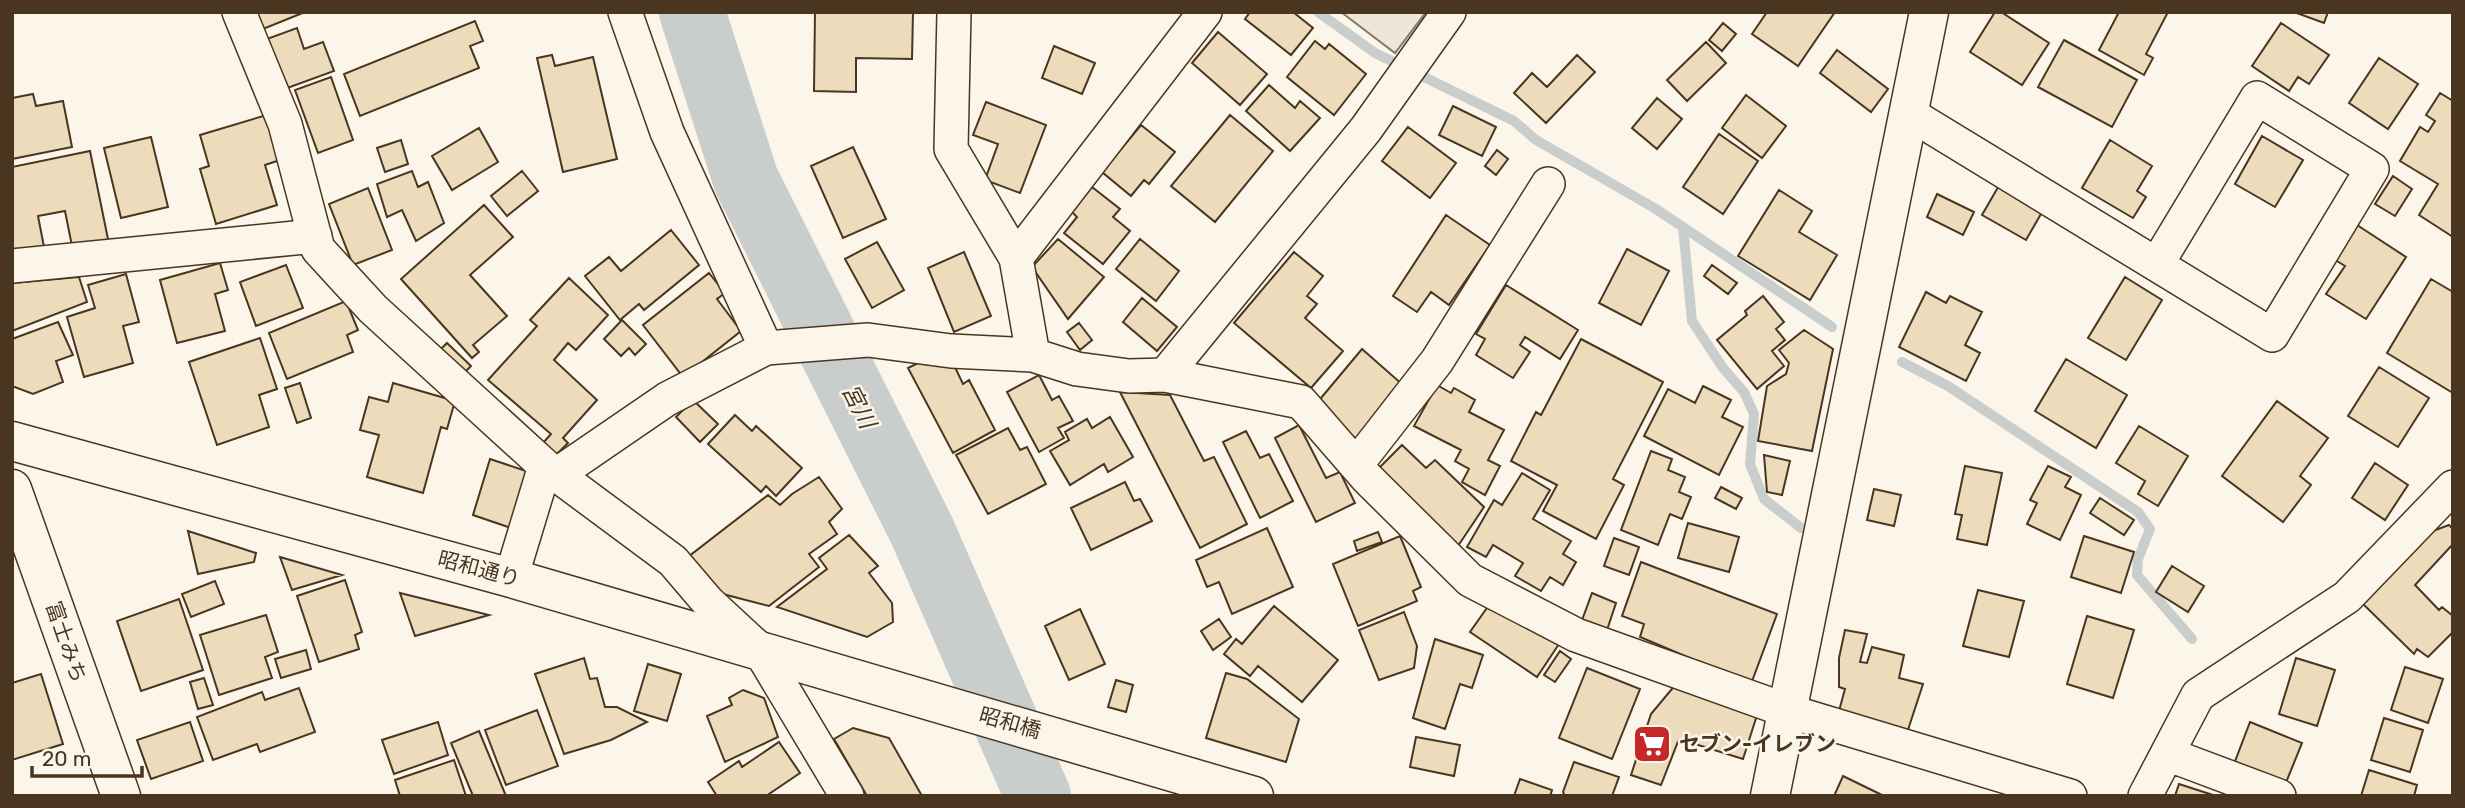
<svg xmlns="http://www.w3.org/2000/svg" width="2465" height="808" font-family="Rubik,'Noto Sans JP',sans-serif">
  <style>
    .parking { fill: #ede7d9; stroke: #887966; stroke-width: 2 }
    .lines { fill: none; stroke-linecap: round; stroke-linejoin: round }
    .stream { stroke: #c9cecd; stroke-width: 10 }
    .river { stroke: #c9cecd; stroke-width: 66 }
    .building { fill: #ecdcbc; stroke: #4a3520; stroke-width: 2 }
    .street-casing { stroke: #4a3520; stroke-width: 36 }
    .secondary-casing { stroke: #4a3520; stroke-width: 41 }
    .highway-casing { stroke: #4a3520; stroke-width: 41 }
    .street { stroke: #fbf6e9; stroke-width: 33 }
    .secondary { stroke: #fbf6e9; stroke-width: 38 }
    .highway { stroke: #fbf6e9; stroke-width: 38 }
    .labels { text-anchor: middle; stroke-width: 5; stroke-linejoin: round; paint-order: stroke }
    .street-label { font-size: 21px; fill: #4a3520; stroke: #fbf6e9 }
    .poi-label { font-size: 21px; font-weight: bold; fill: #4a3520; stroke: #fbf6e9; text-anchor: start }
    .water-label { font-size: 23px; font-style: italic; fill: #4a3520; stroke: #fbf6e9 }
  </style>
  <rect width="100%" height="100%" fill="#fbf6e9"/>
  <!-- parking -->
  <path class="parking" d="M 1341,12 L 1426,12 L 1395,53 Z"/>
  <g class="lines">
    <!-- stream -->
    <path class="stream" d="M 1318,12 L 1375,53 L 1514,121 L 1536,140 L 1656,209 L 1832,327
      M 1683,227 L 1692,321 L 1723,368 L 1744,392 L 1754,414 L 1750,464 L 1764,499 L 1801,528
      M 1902,362 L 1948,386 L 2138,512 L 2150,529 L 2138,559 L 2137,575 L 2192,639"/>
    <!-- river -->
    <path class="river" d="M 692,12 L 746,180 L 922,531 L 1038,796"/>
  </g>
  <!-- building -->
  <path class="building" d="M 256,12 L 305,12 L 263,29 Z
    M 815,12 L 913,12 L 912,59 L 856,58 L 856,92 L 814,91 Z
    M 1250,12 L 1293,12 L 1313,28 L 1291,55 L 1245,19 Z
    M 1767,12 L 1835,12 L 1798,66 L 1752,34 Z
    M 1995,12 L 2001,12 L 2049,43 L 2022,85 L 1970,52 Z
    M 2119,12 L 2168,12 L 2146,54 L 2153,58 L 2144,75 L 2099,50 Z
    M 2294,12 L 2328,12 L 2324,23 Z
    M 475,21 L 483,41 L 470,46 L 479,68 L 360,116 L 344,74 Z
    M 1723,23 L 1736,34 L 1722,51 L 1709,40 Z
    M 2281,23 L 2329,55 L 2309,84 L 2298,77 L 2289,91 L 2252,66 Z
    M 297,28 L 304,49 L 323,42 L 334,71 L 282,90 L 264,40 Z
    M 1218,32 L 1267,74 L 1240,105 L 1192,63 Z
    M 2064,40 L 2137,80 L 2112,127 L 2038,87 Z
    M 1315,41 L 1325,49 L 1329,44 L 1366,74 L 1334,115 L 1287,77 Z
    M 1706,42 L 1726,63 L 1687,101 L 1667,80 Z
    M 1054,46 L 1095,63 L 1082,94 L 1042,78 Z
    M 1837,50 L 1888,89 L 1871,112 L 1820,73 Z
    M 552,55 L 555,66 L 593,57 L 617,159 L 563,172 L 537,58 Z
    M 1577,55 L 1595,72 L 1546,123 L 1514,93 L 1532,73 L 1547,87 Z
    M 2379,58 L 2418,84 L 2388,129 L 2349,103 Z
    M 331,77 L 353,140 L 318,153 L 295,90 Z
    M 1269,85 L 1295,108 L 1300,101 L 1320,118 L 1290,151 L 1246,111 Z
    M 2440,93 L 2453,101 L 2453,237 L 2419,215 L 2438,184 L 2400,161 L 2420,127 L 2428,132 L 2435,121 L 2426,115 Z
    M 33,94 L 36,106 L 63,101 L 72,147 L 12,159 L 12,98 Z
    M 1746,95 L 1786,126 L 1762,158 L 1722,128 Z
    M 1657,98 L 1682,119 L 1657,149 L 1632,128 Z
    M 986,102 L 1046,125 L 1020,193 L 985,180 L 998,144 L 973,135 Z
    M 1453,106 L 1496,127 L 1482,156 L 1439,135 Z
    M 270,114 L 283,159 L 265,165 L 277,205 L 216,224 L 200,169 L 209,166 L 200,135 Z
    M 1230,115 L 1273,151 L 1215,222 L 1171,186 Z
    M 1141,125 L 1175,152 L 1149,184 L 1144,180 L 1131,196 L 1102,172 Z
    M 1408,127 L 1456,163 L 1430,198 L 1382,161 Z
    M 479,128 L 498,162 L 452,190 L 432,156 Z
    M 1719,134 L 1758,161 L 1723,214 L 1683,187 Z
    M 2262,136 L 2303,160 L 2275,207 L 2235,184 Z
    M 151,137 L 168,207 L 121,218 L 104,148 Z
    M 401,140 L 408,164 L 385,172 L 377,148 Z
    M 2110,140 L 2152,166 L 2137,191 L 2146,197 L 2133,218 L 2082,188 Z
    M 853,147 L 886,219 L 843,238 L 811,166 Z
    M 1497,150 L 1508,159 L 1496,175 L 1485,166 Z
    M 90,151 L 109,244 L 73,251 L 65,211 L 38,216 L 44,247 L 12,253 L 12,167 Z
    M 412,171 L 418,187 L 428,182 L 444,223 L 416,241 L 402,210 L 387,217 L 377,184 Z
    M 522,171 L 538,191 L 507,216 L 491,196 Z
    M 2393,176 L 2412,189 L 2395,216 L 2375,204 Z
    M 2001,182 L 2045,207 L 2026,240 L 1982,215 Z
    M 1092,187 L 1120,209 L 1113,217 L 1130,231 L 1103,264 L 1064,233 L 1077,217 L 1072,212 Z
    M 368,188 L 392,250 L 353,265 L 329,204 Z
    M 1779,190 L 1812,211 L 1799,232 L 1837,255 L 1810,300 L 1738,256 Z
    M 1937,194 L 1974,212 L 1963,235 L 1927,217 Z
    M 484,205 L 513,237 L 470,275 L 507,316 L 473,345 L 479,352 L 472,358 L 401,279 Z
    M 1446,215 L 1490,245 L 1449,305 L 1431,292 L 1417,312 L 1393,296 Z
    M 2354,223 L 2406,257 L 2366,319 L 2326,294 L 2345,266 L 2332,258 Z
    M 671,230 L 699,265 L 644,310 L 639,304 L 620,320 L 585,276 L 609,257 L 621,271 Z
    M 1058,239 L 1104,277 L 1068,319 L 1032,267 Z
    M 1140,239 L 1179,271 L 1156,301 L 1116,269 Z
    M 877,242 L 904,290 L 872,308 L 845,259 Z
    M 1627,249 L 1669,271 L 1641,325 L 1599,303 Z
    M 964,252 L 991,316 L 954,332 L 928,268 Z
    M 1294,252 L 1323,276 L 1307,296 L 1317,304 L 1305,318 L 1343,351 L 1311,388 L 1234,323 Z
    M 220,263 L 228,290 L 215,294 L 225,331 L 177,343 L 160,280 Z
    M 286,265 L 303,308 L 256,326 L 240,282 Z
    M 1712,265 L 1737,283 L 1728,294 L 1704,276 Z
    M 709,273 L 725,293 L 717,299 L 741,331 L 683,377 L 643,325 Z
    M 126,274 L 139,322 L 123,326 L 133,363 L 84,377 L 67,317 L 95,308 L 88,285 Z
    M 79,277 L 87,302 L 12,331 L 12,283 Z
    M 2125,277 L 2162,300 L 2126,360 L 2088,338 Z
    M 569,278 L 608,315 L 576,350 L 568,343 L 554,360 L 597,400 L 563,438 L 568,443 L 556,455 L 543,443 L 551,434 L 488,380 L 537,326 L 530,320 Z
    M 2431,279 L 2453,292 L 2453,393 L 2387,353 Z
    M 1506,285 L 1578,330 L 1560,359 L 1525,337 L 1520,345 L 1530,352 L 1513,378 L 1476,355 L 1485,339 L 1476,334 Z
    M 1926,292 L 1946,303 L 1950,296 L 1982,312 L 1965,345 L 1980,353 L 1966,381 L 1899,347 Z
    M 1763,296 L 1784,322 L 1776,329 L 1785,340 L 1772,351 L 1784,366 L 1757,389 L 1717,340 L 1747,315 L 1745,311 Z
    M 1142,298 L 1177,327 L 1157,351 L 1123,322 Z
    M 346,301 L 358,330 L 347,335 L 353,352 L 287,379 L 269,333 Z
    M 622,320 L 646,344 L 635,355 L 629,348 L 621,356 L 604,339 Z
    M 58,322 L 73,355 L 56,361 L 63,382 L 33,394 L 12,386 L 12,339 Z
    M 1079,323 L 1092,340 L 1080,350 L 1067,332 Z
    M 1804,330 L 1833,349 L 1812,451 L 1758,441 L 1767,386 L 1786,374 L 1789,363 L 1779,350 Z
    M 260,338 L 277,389 L 259,395 L 269,427 L 217,445 L 189,362 Z
    M 1581,339 L 1663,382 L 1613,479 L 1624,485 L 1596,539 L 1543,511 L 1557,485 L 1511,461 L 1536,412 L 1541,415 Z
    M 447,343 L 471,366 L 463,374 L 440,350 Z
    M 1362,349 L 1403,385 L 1357,440 L 1316,404 Z
    M 2066,359 L 2127,395 L 2096,448 L 2035,411 Z
    M 920,362 L 953,363 L 963,384 L 969,380 L 995,430 L 953,453 L 908,368 Z
    M 2379,367 L 2429,398 L 2398,447 L 2348,416 Z
    M 1039,375 L 1052,400 L 1059,396 L 1073,421 L 1058,428 L 1064,438 L 1039,452 L 1007,392 Z
    M 300,383 L 311,418 L 297,423 L 285,388 Z
    M 393,383 L 455,401 L 447,429 L 441,427 L 423,493 L 367,477 L 379,435 L 360,430 L 369,397 L 388,402 Z
    M 1437,385 L 1451,393 L 1454,388 L 1475,400 L 1469,412 L 1504,430 L 1488,460 L 1500,466 L 1485,495 L 1462,482 L 1469,469 L 1455,461 L 1461,450 L 1414,426 Z
    M 1703,386 L 1731,400 L 1722,417 L 1743,427 L 1719,475 L 1644,436 L 1668,389 L 1695,403 Z
    M 1120,392 L 1170,395 L 1204,461 L 1214,457 L 1247,524 L 1200,548 Z
    M 693,400 L 718,424 L 700,442 L 676,417 Z
    M 2277,401 L 2328,438 L 2300,476 L 2311,485 L 2283,522 L 2222,476 Z
    M 735,415 L 752,431 L 756,426 L 802,468 L 776,496 L 766,486 L 761,492 L 708,444 Z
    M 1110,417 L 1133,457 L 1108,472 L 1104,464 L 1070,485 L 1050,451 L 1069,440 L 1065,432 L 1087,419 L 1092,428 Z
    M 1299,425 L 1326,478 L 1340,472 L 1355,503 L 1316,522 L 1275,438 Z
    M 2139,426 L 2188,456 L 2158,506 L 2138,494 L 2145,481 L 2116,463 Z
    M 1008,428 L 1020,450 L 1027,447 L 1046,484 L 988,514 L 956,455 Z
    M 1246,431 L 1260,458 L 1269,454 L 1293,501 L 1260,518 L 1223,442 Z
    M 1402,445 L 1426,468 L 1435,460 L 1484,507 L 1458,546 L 1378,469 Z
    M 1651,451 L 1672,459 L 1668,470 L 1685,477 L 1679,492 L 1691,497 L 1682,519 L 1670,514 L 1658,545 L 1621,530 Z
    M 1764,455 L 1790,461 L 1782,495 L 1767,492 Z
    M 490,459 L 529,472 L 511,528 L 473,515 Z
    M 2375,463 L 2408,485 L 2385,520 L 2352,498 Z
    M 1965,466 L 2002,473 L 1987,545 L 1957,539 L 1962,515 L 1955,514 Z
    M 2048,466 L 2071,477 L 2065,487 L 2081,495 L 2060,540 L 2027,524 L 2037,503 L 2030,500 Z
    M 1522,473 L 1550,490 L 1533,519 L 1571,541 L 1563,554 L 1576,562 L 1563,585 L 1550,577 L 1541,591 L 1515,576 L 1523,563 L 1493,545 L 1486,557 L 1467,547 L 1494,500 L 1502,505 Z
    M 819,477 L 842,509 L 829,522 L 837,534 L 809,554 L 819,567 L 769,606 L 719,593 L 688,557 L 768,495 L 780,505 L 792,494 Z
    M 1125,482 L 1134,501 L 1140,499 L 1152,521 L 1091,550 L 1071,508 Z
    M 1721,487 L 1742,498 L 1736,509 L 1715,498 Z
    M 1874,489 L 1901,495 L 1894,526 L 1867,520 Z
    M 2100,498 L 2134,520 L 2124,535 L 2090,513 Z
    M 1688,523 L 1739,537 L 1729,572 L 1678,558 Z
    M 2449,525 L 2453,529 L 2453,544 L 2415,585 L 2439,610 L 2442,607 L 2453,616 L 2453,632 L 2428,657 L 2417,649 L 2414,654 L 2362,603 L 2430,532 Z
    M 1267,528 L 1293,587 L 1232,614 L 1219,582 L 1207,587 L 1196,560 Z
    M 188,531 L 256,553 L 254,562 L 198,574 Z
    M 1378,532 L 1382,542 L 1357,551 L 1354,541 Z
    M 849,535 L 878,566 L 869,573 L 892,603 L 893,622 L 867,637 L 777,607 L 827,569 L 819,558 Z
    M 1400,536 L 1421,587 L 1413,591 L 1417,601 L 1358,626 L 1333,564 Z
    M 2084,536 L 2134,552 L 2121,593 L 2071,577 Z
    M 1614,538 L 1639,547 L 1629,575 L 1604,566 Z
    M 280,557 L 342,575 L 292,590 Z
    M 1641,562 L 1777,614 L 1751,684 L 1640,637 L 1644,624 L 1622,616 Z
    M 2172,566 L 2204,586 L 2188,612 L 2156,592 Z
    M 345,580 L 362,632 L 355,635 L 359,649 L 319,662 L 297,596 Z
    M 215,581 L 224,604 L 191,617 L 182,594 Z
    M 1978,590 L 2024,601 L 2009,657 L 1963,646 Z
    M 400,593 L 489,615 L 415,636 Z
    M 1592,593 L 1616,603 L 1606,633 L 1581,623 Z
    M 179,599 L 203,670 L 141,691 L 117,621 Z
    M 1489,605 L 1561,641 L 1537,677 L 1470,632 Z
    M 1274,606 L 1338,660 L 1302,702 L 1258,666 L 1250,676 L 1224,654 L 1236,639 L 1242,644 Z
    M 1080,609 L 1105,664 L 1069,680 L 1045,626 Z
    M 1404,612 L 1417,646 L 1414,668 L 1379,680 L 1359,630 Z
    M 266,615 L 278,652 L 265,657 L 272,678 L 219,695 L 200,635 Z
    M 2087,616 L 2134,630 L 2113,698 L 2067,684 Z
    M 1219,619 L 1231,637 L 1213,650 L 1201,631 Z
    M 1845,630 L 1867,634 L 1860,662 L 1867,663 L 1872,647 L 1904,655 L 1899,678 L 1923,684 L 1905,739 L 1839,711 L 1845,689 L 1839,687 L 1839,658 Z
    M 1435,639 L 1483,655 L 1472,688 L 1460,684 L 1445,729 L 1413,718 Z
    M 306,650 L 311,669 L 281,678 L 275,659 Z
    M 1560,651 L 1571,659 L 1555,682 L 1544,675 Z
    M 584,658 L 590,679 L 597,678 L 605,707 L 617,707 L 647,722 L 611,740 L 564,754 L 535,674 Z
    M 2296,658 L 2335,670 L 2317,726 L 2279,714 Z
    M 648,664 L 681,674 L 667,721 L 634,711 Z
    M 2405,667 L 2443,679 L 2428,723 L 2391,710 Z
    M 1587,668 L 1640,689 L 1612,759 L 1559,738 Z
    M 1226,673 L 1247,679 L 1299,719 L 1286,762 L 1206,738 Z
    M 41,674 L 63,744 L 12,760 L 12,683 Z
    M 204,678 L 213,705 L 198,709 L 190,682 Z
    M 1116,680 L 1133,685 L 1126,712 L 1108,707 Z
    M 1676,684 L 1758,712 L 1743,759 L 1679,739 L 1661,785 L 1631,775 L 1651,714 Z
    M 299,688 L 315,732 L 260,752 L 257,744 L 213,760 L 197,717 L 262,692 L 265,700 Z
    M 743,690 L 764,698 L 778,737 L 725,762 L 707,716 L 732,705 L 729,698 Z
    M 537,710 L 558,766 L 506,785 L 485,730 Z
    M 2384,718 L 2423,730 L 2410,772 L 2371,760 Z
    M 190,722 L 203,761 L 151,779 L 137,740 Z
    M 438,722 L 448,755 L 394,774 L 382,740 Z
    M 2250,722 L 2302,743 L 2285,785 L 2234,764 Z
    M 853,728 L 889,738 L 922,796 L 867,796 L 834,739 Z
    M 479,731 L 506,796 L 473,796 L 451,743 Z
    M 1416,737 L 1460,745 L 1454,776 L 1410,767 Z
    M 779,742 L 800,773 L 766,796 L 717,796 L 708,782 L 739,761 L 742,767 Z
    M 454,760 L 466,796 L 400,796 L 395,780 Z
    M 1574,762 L 1619,777 L 1612,796 L 1565,796 L 1563,792 Z
    M 2369,770 L 2417,785 L 2414,796 L 2361,796 Z
    M 1843,776 L 1884,796 L 1834,796 Z
    M 1520,779 L 1552,790 L 1550,796 L 1514,796 Z
    M 2179,784 L 2216,796 L 2175,796 Z"/>
  <g class="lines">
    <defs>
      <path id="street" d="M 239,12 L 285,124 L 318,249 L 373,309 L 545,466 L 511,578
        M 625,12 L 667,132 L 766,348 L 868,340 L 951,351 L 1033,355 L 1077,369 L 1129,376 L 1165,375 L 1301,402 L 1367,478 L 1470,580 L 1576,635 L 1788,711 L 2070,796
        M 954,12 L 951,149 L 1016,258 L 1033,355
        M 1910,114 L 2272,335 L 2372,169 L 2257,98 L 2157,264
        M 1016,258 L 1205,12
        M 12,266 L 315,236
        M 1165,375 L 1366,129 L 1449,12
        M 1356,465 L 1437,361 L 1548,184
        M 545,466 L 673,561 L 708,602 L 759,649 L 847,796
        M 556,475 L 667,399 L 766,348
        M 2167,754 L 2279,796
        M 2145,796 L 2198,695 L 2347,597 L 2453,487"/>
      <path id="secondary" d="M 12,441 L 511,578 L 1254,796
        M 1770,796 L 1929,12"/>
      <path id="highway" d="M 12,489 L 121,796"/>
    </defs>
    <!-- street casing -->
    <use href="#street" class="street-casing"/>
    <!-- secondary casing -->
    <use href="#secondary" class="secondary-casing"/>
    <!-- highway casing -->
    <use href="#highway" class="highway-casing"/>
    <!-- street -->
    <use href="#street" class="street"/>
    <!-- secondary -->
    <use href="#secondary" class="secondary"/>
    <!-- highway -->
    <use href="#highway" class="highway"/>
  </g>
  <!-- icons -->
  <defs>
    <symbol id="supermarket-square" viewBox="-11 -11 22 22"><rect x="-9" y="-9" width="18" height="18" rx="4" fill="#c62828" stroke="#fbf6e9"/><path d="M-6-5.5h2.5l.6 2H6L4.5 2H-2.5L-4.4-4H-6ZM-1.5 3.2a1.3 1.3 0 1 0 .1 0ZM3 3.2a1.3 1.3 0 1 0 .1 0Z" fill="#fff"/></symbol>
  </defs>
  <g fill-rule="evenodd">
    <use href="#supermarket-square" x="1630" y="722" width="44" height="44"/>
  </g>
  <g class="labels">
    <!-- street labels -->
    <g class="street-label">
      <text transform="translate(479 569) rotate(15)" y="7">昭和通り</text>
      <text transform="translate(66 642) rotate(71)" y="7">富士みち</text>
      <text transform="translate(1010 723) rotate(16)" y="7">昭和橋</text>
    </g>
    <!-- poi labels -->
    <g class="poi-label">
      <text x="1679" y="751">セブン-イレブン</text>
    </g>
    <!-- water labels -->
    <g class="water-label">
      <text transform="translate(859 406) rotate(63)" y="8">宮川</text>
    </g>
  </g>
  <!-- border -->
  <rect width="2465" height="808" fill="none" stroke="#4a3520" stroke-width="28"/>
  <!-- scale -->
  <path d="M32 766v10h110v-10" fill="none" stroke="#4a3520" stroke-width="3.5"/>
  <text x="42" y="766" font-size="21" fill="#4a3520" stroke="#fbf6e9" stroke-width="5" paint-order="stroke">20 m</text>
</svg>
